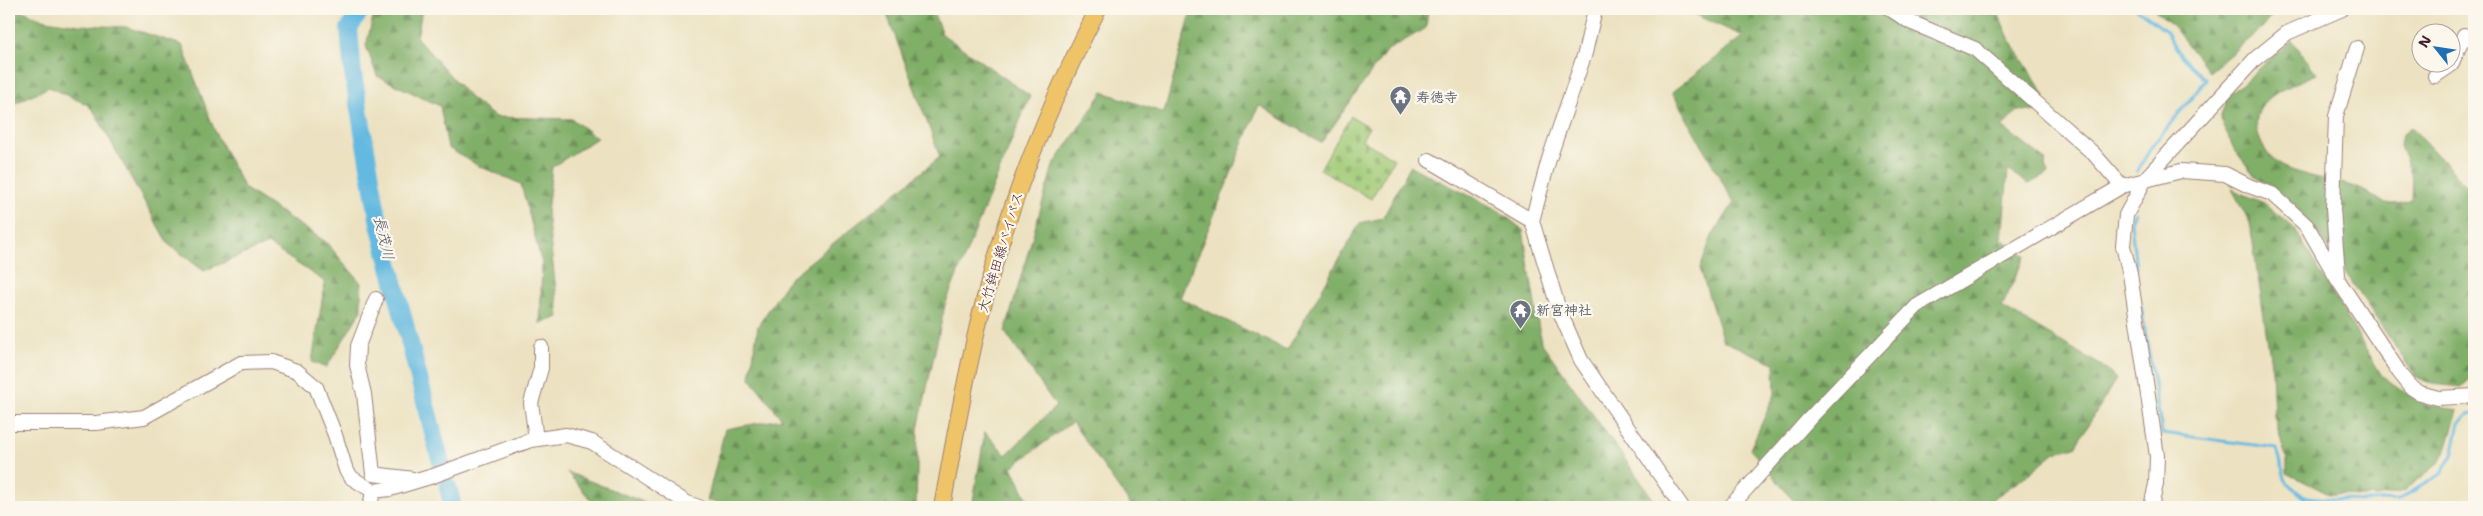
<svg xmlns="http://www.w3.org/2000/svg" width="2483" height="516" font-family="'Shantell Sans','Klee One',sans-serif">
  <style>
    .forest { fill: url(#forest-firs); stroke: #65674a }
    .cemetery { fill: url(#cemetery-stones); stroke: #767551 }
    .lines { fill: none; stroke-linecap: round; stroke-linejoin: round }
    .stream { stroke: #64b9e0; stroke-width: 3 }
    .river { stroke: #64b9e0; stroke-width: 18 }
    .minor-casing { stroke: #9b8076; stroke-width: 16 }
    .major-casing { stroke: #9b8076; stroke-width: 18 }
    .minor { stroke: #fff; stroke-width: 14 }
    .major { stroke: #efc469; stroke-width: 16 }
    .labels { text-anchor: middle; stroke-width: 4.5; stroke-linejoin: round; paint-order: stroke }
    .worship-label { font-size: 14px; font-weight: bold; fill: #5b616d; stroke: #fbf7ec; text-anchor: start }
    .street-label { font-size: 14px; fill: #4a1f2b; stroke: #fbf7ec }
    .water-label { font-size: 15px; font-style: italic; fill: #53556a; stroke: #fbf7ec }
  </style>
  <defs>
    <pattern id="forest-firs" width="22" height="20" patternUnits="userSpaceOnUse" patternTransform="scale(1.25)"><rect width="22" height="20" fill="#80af68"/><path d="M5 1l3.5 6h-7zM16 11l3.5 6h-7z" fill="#6b8e56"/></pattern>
    <pattern id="cemetery-stones" width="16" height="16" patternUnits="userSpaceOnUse" patternTransform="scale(1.25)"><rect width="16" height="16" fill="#a1cb77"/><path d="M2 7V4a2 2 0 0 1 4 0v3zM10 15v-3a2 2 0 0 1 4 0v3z" fill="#8cae67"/></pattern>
  </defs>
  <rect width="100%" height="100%" fill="#fbf7ec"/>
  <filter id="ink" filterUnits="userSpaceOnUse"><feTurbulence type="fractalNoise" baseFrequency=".02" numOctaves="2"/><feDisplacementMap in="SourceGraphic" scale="10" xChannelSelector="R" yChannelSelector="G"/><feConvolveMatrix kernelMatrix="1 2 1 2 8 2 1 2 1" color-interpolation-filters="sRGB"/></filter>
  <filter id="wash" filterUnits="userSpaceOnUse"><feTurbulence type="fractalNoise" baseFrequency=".0096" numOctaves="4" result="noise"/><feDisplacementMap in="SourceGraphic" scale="20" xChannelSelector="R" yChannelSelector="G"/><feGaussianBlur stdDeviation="1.12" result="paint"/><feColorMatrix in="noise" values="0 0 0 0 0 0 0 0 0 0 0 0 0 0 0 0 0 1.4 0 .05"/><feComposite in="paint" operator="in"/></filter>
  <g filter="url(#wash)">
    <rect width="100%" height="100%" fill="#ece2c1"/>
    <!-- forest -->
    <path class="forest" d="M 9,9 L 17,9 L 46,20 L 79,25 L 126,27 L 182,45 L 216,134 L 244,188 L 326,242 L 361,283 L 361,311 L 326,368 L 312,362 L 325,282 L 268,244 L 204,271 L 168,244 L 95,113 L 88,105 L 49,87 L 9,106 Z
      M 375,9 L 422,9 L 417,38 L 470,98 L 495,117 L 572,119 L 597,138 L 552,167 L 547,213 L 559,317 L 540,324 L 542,264 L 521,184 L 479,166 L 448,148 L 440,106 L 377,76 L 366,46 Z
      M 885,9 L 932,9 L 942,34 L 1030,96 L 945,305 L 918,429 L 916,507 L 752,507 L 707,501 L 725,429 L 782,419 L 750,378 L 758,326 L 789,279 L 940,157 Z
      M 1192,9 L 1428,9 L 1426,28 L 1386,51 L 1321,143 L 1259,105 L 1180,298 L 1287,350 L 1360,223 L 1383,218 L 1410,166 L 1498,210 L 1523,230 L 1541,342 L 1659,507 L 1132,507 L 1072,422 L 1012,467 L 1031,507 L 972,507 L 985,432 L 1006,455 L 1056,406 L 1005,332 L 1053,166 L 1103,92 L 1164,113 Z
      M 1682,9 L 1996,9 L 2009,38 L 2045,96 L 2036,112 L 2018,110 L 2002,127 L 2045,160 L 2048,174 L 2028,184 L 2008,170 L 2002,239 L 2025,256 L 2002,307 L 2102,366 L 2116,379 L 2075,447 L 2055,452 L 2026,476 L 1981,507 L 1799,507 L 1750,449 L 1775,394 L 1774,363 L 1723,341 L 1700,268 L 1712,236 L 1734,203 L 1672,92 L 1743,36 Z
      M 2154,9 L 2277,9 L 2262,28 L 2209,72 L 2172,25 Z
      M 2292,40 L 2317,74 C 2287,87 2242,100 2261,142 C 2265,151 2273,162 2283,167 C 2303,176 2328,179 2349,185 C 2378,193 2379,212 2412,200 L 2413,178 L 2400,146 L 2402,134 L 2411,127 L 2472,192 L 2474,191 L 2474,377 L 2462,387 L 2432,384 L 2415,376 L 2329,248 L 2287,197 L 2255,176 L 2234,149 L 2220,119 L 2227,97 Z
      M 2232,189 L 2264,203 L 2294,228 L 2382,376 L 2422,404 L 2458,410 L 2447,447 L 2439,463 L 2404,491 L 2376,497 L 2329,494 L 2287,473 L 2287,461 L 2274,416 L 2272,371 L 2250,223 Z
      M 567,472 L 656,507 L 597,507 Z"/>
    <!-- cemetery -->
    <path class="cemetery" d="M 1351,116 L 1369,127 L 1362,140 L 1394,159 L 1371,199 L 1320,169 Z"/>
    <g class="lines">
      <!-- stream -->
      <path class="stream" d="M 2137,172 L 2152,146 L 2206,80 L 2182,57 L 2166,31 L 2137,9
        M 2135,212 L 2131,222 L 2136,269
        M 2141,305 L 2162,433 L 2277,448 L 2286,482 L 2304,497 L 2362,501 L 2398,500 L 2441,474 L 2452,455 L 2459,423 L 2468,415 L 2474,414
        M 2304,507 L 2304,497"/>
      <!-- river -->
      <path class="river" d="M 361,9 L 349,29 L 353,74 L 379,224 L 442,467
        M 448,487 L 453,507"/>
    </g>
  </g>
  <g filter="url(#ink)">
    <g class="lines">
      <defs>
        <path id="minor" d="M 1595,9 L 1585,53 L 1549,159 L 1532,221 L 1559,310 L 1581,360 L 1682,507
          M 1890,9 L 1910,22 L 1975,49 L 2093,153 L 2122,186
          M 2435,76 L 2451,65 L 2464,35 L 2474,41
          M 1429,160 L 1532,221
          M 2338,275 L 2333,209 L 2336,116 L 2357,48
          M 376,299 L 358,346 L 357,365 L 364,394 L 373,474 L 413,479
          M 9,423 L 96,423 L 144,417 L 241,363 L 271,362 L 297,371 L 316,387 L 335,435 L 346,470 L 352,478 L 373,491 L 390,489 L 433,476 L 531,440 L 566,435 L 592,442 L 687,503 L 699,507
          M 536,439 L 531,403 L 541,368 L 541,347
          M 370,507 L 373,491
          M 1730,507 L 1809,419 L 1917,306 L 2122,186 L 2181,171 L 2225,174 L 2249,186 L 2272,194 L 2307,226 L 2338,280 L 2399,372 L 2412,388 L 2420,393 L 2438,398 L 2474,396
          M 2151,507 L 2156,484 L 2157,456 L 2130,274 L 2123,246 L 2126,215 L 2146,178 L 2255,59 L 2287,33 L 2342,9"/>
        <path id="major" d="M 942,507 C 954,443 965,377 981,313 C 1007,208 1048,106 1098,9"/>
      </defs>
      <!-- minor casing -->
      <use href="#minor" class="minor-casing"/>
      <!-- major casing -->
      <use href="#major" class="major-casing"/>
      <!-- minor -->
      <use href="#minor" class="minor"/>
      <!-- major -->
      <use href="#major" class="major"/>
    </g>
  </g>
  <!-- icons -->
  <defs>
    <symbol id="temple-pin" viewBox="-11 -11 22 30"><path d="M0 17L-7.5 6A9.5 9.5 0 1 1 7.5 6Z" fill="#6b7280" stroke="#fbf7ec"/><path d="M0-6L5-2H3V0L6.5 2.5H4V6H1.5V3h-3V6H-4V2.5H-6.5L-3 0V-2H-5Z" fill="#fff"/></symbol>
  </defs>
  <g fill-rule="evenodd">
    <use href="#temple-pin" x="1388" y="84" width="25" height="34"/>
    <use href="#temple-pin" x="1508" y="298" width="25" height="34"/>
  </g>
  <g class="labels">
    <!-- worship labels -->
    <g class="worship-label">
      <text x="1416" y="102">寿徳寺</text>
      <text x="1536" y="315">新宮神社</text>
    </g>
    <!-- street labels -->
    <g class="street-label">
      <text transform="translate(1000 252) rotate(-73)" y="5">大竹鉾田線バイパス</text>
    </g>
    <!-- water labels -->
    <g class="water-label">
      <text transform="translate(384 238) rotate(77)" y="5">長茂川</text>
    </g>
  </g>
  <!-- margin -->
  <rect width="2483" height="516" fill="none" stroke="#fbf7ec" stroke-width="30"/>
  <!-- north arrow -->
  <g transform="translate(2436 48) rotate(300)"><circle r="24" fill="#fbf7ec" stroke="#b4a19f"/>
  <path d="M0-4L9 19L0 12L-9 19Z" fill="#1f6fb2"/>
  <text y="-8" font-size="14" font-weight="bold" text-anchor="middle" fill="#4a1f2b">N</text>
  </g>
</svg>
